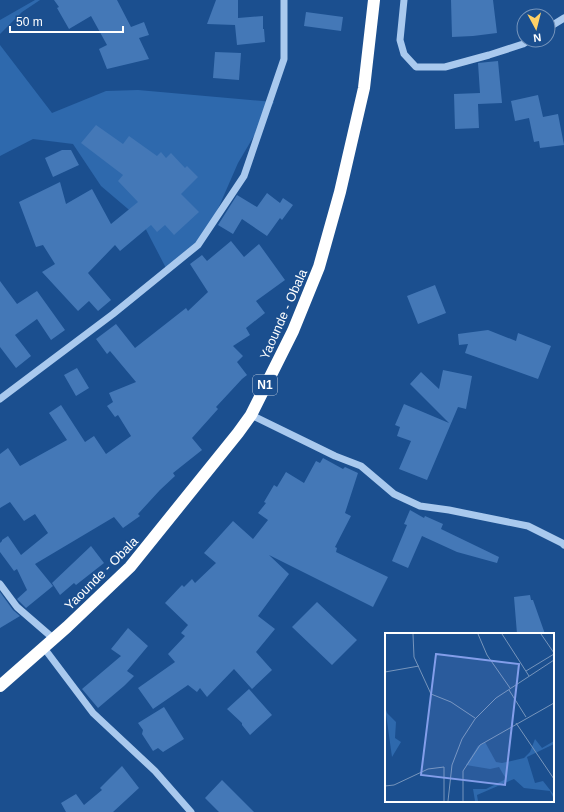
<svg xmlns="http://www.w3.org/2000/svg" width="564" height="812" font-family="Helvetica,sans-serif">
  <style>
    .green { fill: #2e69ad }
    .building { fill: #4478b7 }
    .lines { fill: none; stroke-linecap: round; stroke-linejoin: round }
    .minor { stroke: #a9c9ee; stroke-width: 7 }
    .highway { stroke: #fff; stroke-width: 12 }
    .labels { text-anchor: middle; stroke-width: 3.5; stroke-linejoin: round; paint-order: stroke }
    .shield { fill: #1b4f8f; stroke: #bbcadd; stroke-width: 1 }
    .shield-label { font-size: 12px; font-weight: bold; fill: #fff }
    .street-label { font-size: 13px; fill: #fff; stroke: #1b4f8f }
    .inset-road { fill: none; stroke: #7695bc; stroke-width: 1 }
    .view { fill: #839eea; fill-opacity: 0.15; stroke: #839eea; stroke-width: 2 }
    .inset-edge { fill: none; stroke: #fff; stroke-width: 2 }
  </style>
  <rect width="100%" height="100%" fill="#1b4f8f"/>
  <!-- green -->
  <path class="green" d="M 35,0 L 40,0 L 22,12 L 0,34 L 0,20 Z
    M 0,45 L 52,113 L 106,91 L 138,90 L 274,102 L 238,163 L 207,234 L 167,270 L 141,220 L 101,186 L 73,144 L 33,139 L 0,156 Z"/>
  <!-- building -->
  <path class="building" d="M 54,0 L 117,0 L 131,27 L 144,22 L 149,35 L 139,38 L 149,59 L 107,69 L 99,49 L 107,45 L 91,16 L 69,29 L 57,8 L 59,7 Z
    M 216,0 L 238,0 L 238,18 L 263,16 L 263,29 L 264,29 L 265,42 L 237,45 L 235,25 L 207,24 Z
    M 451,0 L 493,0 L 497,33 L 473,36 L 452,37 Z
    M 306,12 L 343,17 L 341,31 L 304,26 Z
    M 215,52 L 241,53 L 239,80 L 213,78 Z
    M 498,61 L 502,103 L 478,104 L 479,128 L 455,129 L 454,94 L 480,93 L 478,63 Z
    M 538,95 L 543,117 L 558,114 L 564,145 L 540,148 L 539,141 L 534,142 L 529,118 L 515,121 L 511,101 Z
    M 96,125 L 123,144 L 129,136 L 157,156 L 161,152 L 166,158 L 171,153 L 185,168 L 187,166 L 198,177 L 181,194 L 199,212 L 174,235 L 165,225 L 157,232 L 151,225 L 120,251 L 115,245 L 88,273 L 111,300 L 98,311 L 89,301 L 78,311 L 42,272 L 55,264 L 43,245 L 36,247 L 19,202 L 60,182 L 66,204 L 92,189 L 111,224 L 138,202 L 118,181 L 123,175 L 81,143 Z
    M 62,150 L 71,150 L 79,165 L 53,177 L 45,158 Z
    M 267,193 L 280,203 L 283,198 L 293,205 L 282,220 L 280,218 L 267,236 L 242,219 L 233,234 L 218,225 L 237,195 L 257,207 Z
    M 231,241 L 244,257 L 259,244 L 285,280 L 256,301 L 265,313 L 246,328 L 250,335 L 233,346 L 243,356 L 237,362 L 247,375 L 242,379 L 216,407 L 218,409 L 192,438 L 202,450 L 173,473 L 175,476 L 160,490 L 138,514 L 140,516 L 123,528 L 114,517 L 35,564 L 53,586 L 26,608 L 17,599 L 27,590 L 17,569 L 14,571 L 0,552 L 0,543 L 2,541 L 2,540 L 8,536 L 21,555 L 48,533 L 35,514 L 24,521 L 10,502 L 0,508 L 0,454 L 8,448 L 20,466 L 67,440 L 49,413 L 61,405 L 85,442 L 94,436 L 106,454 L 131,436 L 118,415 L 115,417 L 107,406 L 113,402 L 109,393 L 136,382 L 110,351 L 107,354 L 96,339 L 116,324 L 135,348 L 186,308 L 188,311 L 208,292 L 190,264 L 202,255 L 207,261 Z
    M 0,281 L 17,304 L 37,291 L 65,330 L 51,340 L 37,319 L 15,335 L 31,356 L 16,368 L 0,347 Z
    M 435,285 L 446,313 L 418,324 L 407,296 Z
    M 488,330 L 516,341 L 518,333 L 551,346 L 538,379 L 465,353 L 468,344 L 459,345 L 458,334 Z
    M 77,368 L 89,388 L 76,396 L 64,375 Z
    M 443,370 L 472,376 L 466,409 L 458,407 L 427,480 L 399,469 L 411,441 L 397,436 L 400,427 L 395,425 L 404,404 L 449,423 L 410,384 L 421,372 L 439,389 Z
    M 323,458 L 343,469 L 345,467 L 358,473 L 345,513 L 351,516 L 335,547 L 337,548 L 336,552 L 388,577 L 373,607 L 269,555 L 289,574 L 258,616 L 275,629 L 256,652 L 272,670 L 252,689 L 234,669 L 207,697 L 200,688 L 197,692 L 188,685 L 153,709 L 138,688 L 175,662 L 168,654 L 185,636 L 181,633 L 188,625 L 165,603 L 182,585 L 184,587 L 192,579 L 195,583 L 216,563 L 204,553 L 233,521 L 253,539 L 268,520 L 258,513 L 266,503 L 264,502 L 274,485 L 277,487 L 286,472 L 304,483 L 316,461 L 320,463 Z
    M 410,510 L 424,518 L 425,516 L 443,524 L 441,529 L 499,557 L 497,563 L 457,552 L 422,536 L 408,568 L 392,561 L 407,525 L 404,524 Z
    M 91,546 L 104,563 L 76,585 L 74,583 L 60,595 L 52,583 Z
    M 0,592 L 13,610 L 20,616 L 0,628 Z
    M 530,595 L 531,600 L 533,600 L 545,634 L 517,634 L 514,597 Z
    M 317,602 L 357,640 L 332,665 L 292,627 Z
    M 128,628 L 148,646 L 127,671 L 134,676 L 124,686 L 98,708 L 82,689 L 121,656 L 111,649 Z
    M 249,689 L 272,715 L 250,735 L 242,725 L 242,723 L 227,709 Z
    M 164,707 L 184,739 L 163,752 L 158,748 L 153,751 L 142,734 L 143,730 L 138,723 Z
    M 122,766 L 139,788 L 113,812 L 66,812 L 61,803 L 76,794 L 84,805 L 102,790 L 100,788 Z
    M 222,780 L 254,812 L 219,812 L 205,798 Z"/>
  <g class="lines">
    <!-- minor -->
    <path class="minor" d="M 404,0 L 400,40 L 404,54 L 416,67 L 445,67 L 489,55 L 523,44 L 529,40
      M 548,28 L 564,18
      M 0,399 L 113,314 L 198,245 L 244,176 L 284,59 L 284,0
      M 251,415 L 335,456 L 361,466 L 394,494 L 420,506 L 449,510 L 528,526 L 562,543 L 564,545
      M 0,584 L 17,607 L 54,639
      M 44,648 L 93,713 L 155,771 L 191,812"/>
    <!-- highway -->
    <path class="highway" d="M 0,686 L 67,627 L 130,567 L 238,433 L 251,415 L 293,331 L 319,267 L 340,192 L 364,88 L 374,0"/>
  </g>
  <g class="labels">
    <!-- shield labels -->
    <rect class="shield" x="253" y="375" width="24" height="20" rx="3"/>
    <g class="shield-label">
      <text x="265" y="389">N1</text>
    </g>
    <!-- street labels -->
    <g class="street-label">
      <text transform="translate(283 314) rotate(-66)" y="5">Yaounde - Obala</text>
      <text transform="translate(101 573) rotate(-45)" y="5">Yaounde - Obala</text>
    </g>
  </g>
  <!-- overview -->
  <g transform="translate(385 633)">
    <rect width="169" height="169" fill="#1b4f8f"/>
    <path d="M 0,74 L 2,80 L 11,89 L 10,105 L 16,109 L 7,124 ZM 150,106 L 157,115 L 169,108 L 169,111 L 142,124 L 150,150 L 158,148 L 169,162 L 169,166 L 165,158 L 139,155 L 129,146 L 92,162 L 93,168 L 90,168 L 88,156 L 101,156 L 121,146 L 114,134 L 105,136 L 81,132 L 93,113 L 100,109 L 111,129 L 117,130 L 139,125 L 145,119 Z" fill="#2e69ad"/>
    <path class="inset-road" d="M 28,1 L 29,24 L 46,61 L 66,69 L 90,85M 93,1 L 102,22 L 125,55M 117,1 L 144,43M 156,1 L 169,20M 141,38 L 169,21M 0,39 L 34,33M 124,57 L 141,84M 131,90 L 169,146M 0,153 L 9,152 L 43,136 L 59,134 L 59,168M 63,168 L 67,132 L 77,106 L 90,86 L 111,65 L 169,27M 78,168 L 78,138 L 95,112 L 169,70"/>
    <path class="view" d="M 51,21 L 134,31 L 120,152 L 36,142 Z"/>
    <rect width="169" height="169" class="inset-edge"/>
  </g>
  <!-- north arrow -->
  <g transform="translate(536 28) rotate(173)"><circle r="19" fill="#1b4f8f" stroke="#7695bc"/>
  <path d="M0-3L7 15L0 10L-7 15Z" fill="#ffd166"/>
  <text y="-6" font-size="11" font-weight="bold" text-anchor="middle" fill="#ffffff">N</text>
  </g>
  <!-- scale -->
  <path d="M10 26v6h113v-6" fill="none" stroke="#ffffff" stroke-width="2"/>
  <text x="16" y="26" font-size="12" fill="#ffffff" stroke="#1b4f8f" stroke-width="3" paint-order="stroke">50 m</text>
</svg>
